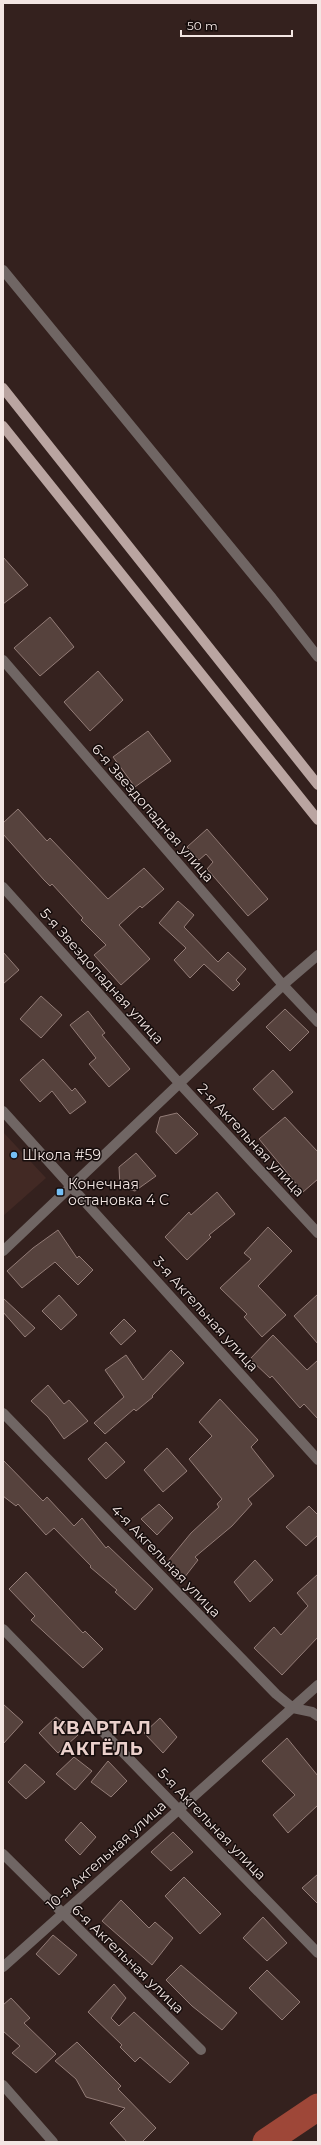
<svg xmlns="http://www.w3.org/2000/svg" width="321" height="2145" font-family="Montserrat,sans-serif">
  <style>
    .built { fill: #422924 }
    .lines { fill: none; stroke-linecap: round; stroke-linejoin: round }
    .river { stroke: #9e4738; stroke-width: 27 }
    .building { fill: #56423d; stroke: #937c77 }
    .minor { stroke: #706664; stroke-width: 10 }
    .major { stroke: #baa5a1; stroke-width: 10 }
    .poi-dot { fill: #75c0f6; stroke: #160d0c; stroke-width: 1.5 }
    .labels { text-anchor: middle; stroke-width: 3; stroke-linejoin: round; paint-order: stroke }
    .street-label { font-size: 14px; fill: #f3e6e3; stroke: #160d0c }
    .poi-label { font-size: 14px; fill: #f3e6e3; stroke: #160d0c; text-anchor: start }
    .district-label { font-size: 18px; font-weight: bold; letter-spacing: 1px; fill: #ead0cb; stroke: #160d0c }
  </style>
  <rect width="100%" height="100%" fill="#34211e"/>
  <!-- built -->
  <path class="built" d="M 3,1132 L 46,1178 L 3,1216 Z"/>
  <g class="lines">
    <!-- river -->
    <path class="river" d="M 266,2142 L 318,2107"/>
  </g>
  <!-- building -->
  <path class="building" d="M 3,557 L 28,585 L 3,604 Z
    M 50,617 L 74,647 L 40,676 L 14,648 Z
    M 98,671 L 123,700 L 90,731 L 64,702 Z
    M 148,731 L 171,761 L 135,787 L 113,757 Z
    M 18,809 L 47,841 L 50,838 L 108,899 L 144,868 L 164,889 L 142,908 L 140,906 L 119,925 L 150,959 L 121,985 L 94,955 L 106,945 L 81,920 L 83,918 L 52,884 L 50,886 L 44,880 L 3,834 L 3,823 Z
    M 207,829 L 268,899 L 248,916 L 207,869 L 213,862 L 206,854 L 199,860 L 187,847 Z
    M 178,901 L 194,915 L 184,927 L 218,962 L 228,952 L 246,969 L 236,980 L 240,984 L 233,991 L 204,964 L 190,978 L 174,960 L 186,948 L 159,923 Z
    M 3,952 L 19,970 L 3,984 Z
    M 41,996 L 62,1015 L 41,1038 L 20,1019 Z
    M 285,1009 L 309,1032 L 290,1051 L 266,1027 Z
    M 88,1011 L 105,1033 L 102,1035 L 130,1069 L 109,1087 L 89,1064 L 96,1058 L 70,1025 Z
    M 43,1059 L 72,1091 L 75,1088 L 86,1102 L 70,1114 L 52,1091 L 40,1102 L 20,1080 Z
    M 273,1070 L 293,1092 L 273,1110 L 253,1089 Z
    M 177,1113 L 198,1134 L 176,1154 L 156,1132 L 160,1117 Z
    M 285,1117 L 318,1152 L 318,1179 L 303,1192 L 259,1139 Z
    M 136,1153 L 156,1176 L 135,1191 L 120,1187 L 119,1167 Z
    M 217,1192 L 235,1214 L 209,1235 L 211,1237 L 187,1260 L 165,1237 L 189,1212 L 191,1215 Z
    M 268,1227 L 292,1251 L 258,1286 L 286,1315 L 262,1337 L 244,1317 L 247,1314 L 220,1288 L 251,1259 L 244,1253 Z
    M 58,1230 L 77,1258 L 79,1256 L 93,1270 L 78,1285 L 55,1262 L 22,1288 L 7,1271 L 33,1248 Z
    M 318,1294 L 318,1344 L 294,1316 Z
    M 59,1295 L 77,1315 L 61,1330 L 42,1311 Z
    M 3,1298 L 35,1328 L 25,1337 L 3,1312 Z
    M 124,1319 L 136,1331 L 121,1345 L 110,1333 Z
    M 273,1335 L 307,1370 L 318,1360 L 318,1419 L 304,1404 L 300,1408 L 272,1376 L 270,1378 L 250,1359 Z
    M 171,1350 L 184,1363 L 152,1396 L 153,1397 L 136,1411 L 134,1409 L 105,1434 L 94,1423 L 124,1397 L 105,1370 L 126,1355 L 143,1380 Z
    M 48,1385 L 64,1404 L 69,1400 L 88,1421 L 64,1439 L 48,1417 L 31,1401 Z
    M 220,1399 L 258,1440 L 251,1447 L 274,1476 L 248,1499 L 252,1504 L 232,1526 L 195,1557 L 198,1560 L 184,1578 L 168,1561 L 191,1533 L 219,1507 L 217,1504 L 222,1499 L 189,1459 L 212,1436 L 199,1422 Z
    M 106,1442 L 125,1462 L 106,1479 L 88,1459 Z
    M 167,1448 L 187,1471 L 163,1492 L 144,1470 Z
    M 3,1460 L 43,1501 L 47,1497 L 74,1526 L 82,1518 L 106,1548 L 108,1546 L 153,1589 L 135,1610 L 115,1592 L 117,1590 L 90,1567 L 91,1566 L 54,1528 L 46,1535 L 18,1504 L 16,1506 L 3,1496 Z
    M 159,1504 L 173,1518 L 157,1535 L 141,1519 Z
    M 309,1506 L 318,1515 L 318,1535 L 306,1546 L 286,1527 Z
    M 255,1560 L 273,1580 L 250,1602 L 234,1582 Z
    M 26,1572 L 83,1633 L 85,1631 L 103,1649 L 83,1668 L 31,1620 L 35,1616 L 9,1589 Z
    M 318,1574 L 318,1637 L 282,1675 L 254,1648 L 274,1627 L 281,1635 L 308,1606 L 297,1593 Z
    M 3,1704 L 23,1722 L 3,1744 Z
    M 56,1717 L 78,1735 L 58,1753 L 39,1733 Z
    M 160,1718 L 177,1737 L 163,1753 L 144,1733 Z
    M 287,1738 L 318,1776 L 318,1805 L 288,1833 L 273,1815 L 295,1795 L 262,1761 Z
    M 74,1757 L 92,1771 L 75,1790 L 56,1774 Z
    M 108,1761 L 127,1781 L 111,1797 L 91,1782 Z
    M 25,1764 L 45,1782 L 26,1799 L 8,1782 Z
    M 81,1822 L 96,1837 L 80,1855 L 65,1840 Z
    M 173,1832 L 193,1852 L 171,1871 L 151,1852 Z
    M 318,1874 L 318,1904 L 302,1888 Z
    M 184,1877 L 221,1914 L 200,1934 L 165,1896 Z
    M 121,1900 L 149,1928 L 155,1922 L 173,1938 L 152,1965 L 102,1921 Z
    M 263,1917 L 287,1943 L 267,1961 L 243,1938 Z
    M 53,1935 L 77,1955 L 59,1975 L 36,1954 Z
    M 181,1965 L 237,2013 L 222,2030 L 192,2006 L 166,1980 Z
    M 267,1970 L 300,2002 L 282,2020 L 249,1988 Z
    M 114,1984 L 126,1998 L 111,2018 L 119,2026 L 134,2012 L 189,2063 L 170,2083 L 140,2057 L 135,2062 L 120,2047 L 122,2045 L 88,2012 Z
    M 11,1998 L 30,2018 L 24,2023 L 56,2054 L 36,2073 L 12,2053 L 20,2046 L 3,2031 L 3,2005 Z
    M 77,2042 L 121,2086 L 118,2089 L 156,2128 L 142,2142 L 127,2142 L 110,2123 L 125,2108 L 86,2097 L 76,2079 L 55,2061 Z"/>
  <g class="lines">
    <!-- minor -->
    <path class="minor" d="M 3,270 L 272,598 L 318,657
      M 3,660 L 283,985 L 318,1022
      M 3,887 L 180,1084 L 318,1233
      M 3,1111 L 318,1460
      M 3,1251 L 283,985 L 318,955
      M 3,1413 L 276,1694 L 293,1708 L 312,1712 L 318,1716
      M 3,1629 L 318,1953
      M 3,1854 L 201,2050
      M 3,1967 L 318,1685
      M 3,2085 L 53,2142"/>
    <!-- major -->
    <path class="major" d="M 3,388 L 318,785
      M 3,426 L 318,820"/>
  </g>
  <!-- markers -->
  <g class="poi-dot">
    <circle cx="14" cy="1155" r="4"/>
    <rect x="56" y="1188" width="8" height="8" rx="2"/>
  </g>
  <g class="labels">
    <!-- street labels -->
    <g class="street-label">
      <text transform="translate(153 813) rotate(49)" y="5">6-я Звездопадная улица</text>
      <text transform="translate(102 976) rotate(48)" y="5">5-я Звездопадная улица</text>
      <text transform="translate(251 1140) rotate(47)" y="5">2-я Акгельная улица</text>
      <text transform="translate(206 1314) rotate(48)" y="5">3-я Акгельная улица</text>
      <text transform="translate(166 1561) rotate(46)" y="5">4-я Акгельная улица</text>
      <text transform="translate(212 1824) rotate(46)" y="5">5-я Акгельная улица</text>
      <text transform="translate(106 1855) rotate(-42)" y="5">10-я Акгельная улица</text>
      <text transform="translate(128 1959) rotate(44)" y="5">6-я Акгельная улица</text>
    </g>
    <!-- poi labels -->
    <g class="poi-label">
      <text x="22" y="1160">Школа #59</text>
      <text x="68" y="1189">Конечная<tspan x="68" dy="16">остановка 4 С</tspan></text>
    </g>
    <!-- district labels -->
    <g class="district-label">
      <text x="102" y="1734">КВАРТАЛ<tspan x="102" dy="21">АКГЁЛЬ</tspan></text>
    </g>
  </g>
  <!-- border -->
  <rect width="321" height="2145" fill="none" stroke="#f3e6e3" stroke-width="8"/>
  <!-- scale -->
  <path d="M181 30v6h111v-6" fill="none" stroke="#f3e6e3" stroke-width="2"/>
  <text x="187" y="30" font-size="12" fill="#f3e6e3" stroke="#160d0c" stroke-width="3" paint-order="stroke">50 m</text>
</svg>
